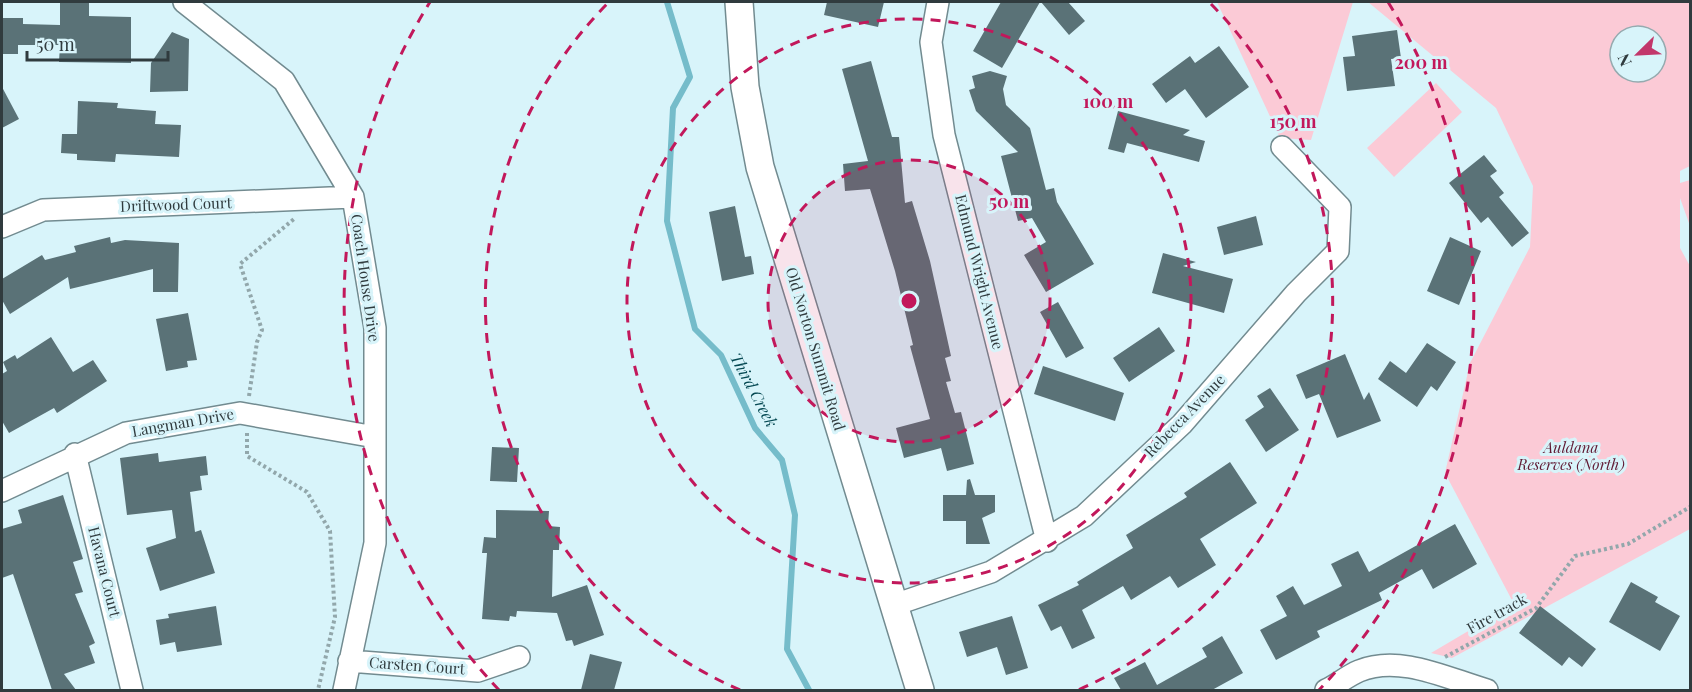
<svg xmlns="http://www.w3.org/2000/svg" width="1692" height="692" font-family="'Playfair Display',serif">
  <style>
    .green { fill: #fbcad6; fill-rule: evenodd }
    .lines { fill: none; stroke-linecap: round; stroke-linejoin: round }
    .stream { stroke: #75bcca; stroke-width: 6 }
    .building { fill: #5a7277 }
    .minor-casing { stroke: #728b90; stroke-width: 24 }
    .major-casing { stroke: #728b90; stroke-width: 30 }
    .path { stroke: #92a7ab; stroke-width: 4; stroke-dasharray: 3 3; stroke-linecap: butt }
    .minor { stroke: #fff; stroke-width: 21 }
    .major { stroke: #fff; stroke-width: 27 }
    .ring { fill: none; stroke: #c2185b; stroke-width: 3; stroke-dasharray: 10 8 }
    .labels { text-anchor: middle; stroke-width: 6; stroke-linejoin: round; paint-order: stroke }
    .street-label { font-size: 15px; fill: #303b3e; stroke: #d8f4fa }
    .park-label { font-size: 15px; font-style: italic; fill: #601933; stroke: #d8f4fa }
    .water-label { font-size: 16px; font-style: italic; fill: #064953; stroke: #d8f4fa }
    .centre { fill: #c2185b; stroke: #d8f4fa; stroke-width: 3 }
    .ring-label { font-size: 18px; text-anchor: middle; font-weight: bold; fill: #c2185b; stroke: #d8f4fa; stroke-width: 6; stroke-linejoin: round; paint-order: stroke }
  </style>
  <rect width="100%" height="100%" fill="#d8f4fa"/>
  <!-- green -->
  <path class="green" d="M 1217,2 L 1353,2 L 1311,140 L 1280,138 Z
    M 1368,2 L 1690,2 L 1690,166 L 1680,171 L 1680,183 L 1690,180 L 1690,226 L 1680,198 L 1680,248 L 1690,266 L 1690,529 L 1452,658 L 1431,653 L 1514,604 L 1445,473 L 1470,363 L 1530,247 L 1533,186 L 1496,108 ZM 1620,36 L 1656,36 L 1656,72 L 1620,72 Z
    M 1436,83 L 1462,112 L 1394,177 L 1367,148 Z"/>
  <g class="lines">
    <!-- stream -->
    <path class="stream" d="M 667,2 L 690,77 L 673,108 L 667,221 L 695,329 L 721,355 L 755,428 L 782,460 L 795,515 L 787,649 L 809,690"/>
  </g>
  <!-- building -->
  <path class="building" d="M 60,2 L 89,2 L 89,16 L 131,17 L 131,63 L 59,62 L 60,45 L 18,45 L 18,54 L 2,54 L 2,18 L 23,18 L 23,24 L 60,25 Z
    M 827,2 L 884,2 L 878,27 L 824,15 Z
    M 1001,2 L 1040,2 L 1002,68 L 973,51 Z
    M 1041,2 L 1068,2 L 1085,21 L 1069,35 Z
    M 1397,30 L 1401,58 L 1391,59 L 1395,86 L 1347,91 L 1343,57 L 1355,56 L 1352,36 Z
    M 172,32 L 189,39 L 188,91 L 150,92 L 151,63 Z
    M 1219,46 L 1249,87 L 1206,118 L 1185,89 L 1166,103 L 1152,84 L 1190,56 L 1195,63 Z
    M 871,61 L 892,137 L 899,137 L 905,203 L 912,201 L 930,261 L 951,356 L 945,358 L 951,381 L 946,382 L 955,413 L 961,412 L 974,464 L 947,471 L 941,448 L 904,458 L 896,428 L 930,419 L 910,346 L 913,345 L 895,271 L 870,189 L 845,191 L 843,164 L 868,161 L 842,69 Z
    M 990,71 L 1007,76 L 1003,89 L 1006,105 L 1030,128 L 1046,190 L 1054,188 L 1057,202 L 1094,264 L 1046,292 L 1024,255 L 1046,242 L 1032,218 L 1018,221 L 1001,156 L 1018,152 L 976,111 L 969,90 L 975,88 L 972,76 Z
    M 2,87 L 19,119 L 2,128 Z
    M 78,101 L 118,103 L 117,108 L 156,111 L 155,124 L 181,125 L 179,157 L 116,154 L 115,162 L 77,160 L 77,154 L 61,153 L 62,134 L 77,134 Z
    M 1118,111 L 1190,130 L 1183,135 L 1205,141 L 1199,162 L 1127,143 L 1124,153 L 1108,149 Z
    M 1484,155 L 1497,171 L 1490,176 L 1504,193 L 1499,197 L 1529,233 L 1512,247 L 1488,217 L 1481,223 L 1449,183 Z
    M 735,206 L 745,257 L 751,256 L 754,274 L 722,281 L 709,212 Z
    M 1256,216 L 1263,245 L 1224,255 L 1217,227 Z
    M 110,237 L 111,243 L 125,240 L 179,243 L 178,292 L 153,292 L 153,269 L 70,289 L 68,277 L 10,314 L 2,300 L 2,279 L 42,255 L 45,260 L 76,252 L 74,246 Z
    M 1450,237 L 1481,251 L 1459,305 L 1427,291 Z
    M 1163,253 L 1196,262 L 1183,266 L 1233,279 L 1224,313 L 1152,293 Z
    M 1058,302 L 1084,348 L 1066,358 L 1040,312 Z
    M 188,313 L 197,360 L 187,361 L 188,367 L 166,371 L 156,319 Z
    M 1159,327 L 1175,351 L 1129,382 L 1113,358 Z
    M 51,337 L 73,372 L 93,360 L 107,381 L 57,413 L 54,408 L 9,433 L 2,421 L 2,374 L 7,371 L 3,362 L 15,355 L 17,359 Z
    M 1427,343 L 1456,362 L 1437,391 L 1431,386 L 1417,407 L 1378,379 L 1390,361 L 1406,373 Z
    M 1345,354 L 1364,400 L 1369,392 L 1381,421 L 1337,438 L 1319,394 L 1306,399 L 1296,375 Z
    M 1043,366 L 1124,393 L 1115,421 L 1034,394 Z
    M 1270,388 L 1299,430 L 1266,452 L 1245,420 L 1264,407 L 1257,396 Z
    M 492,447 L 519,448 L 517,482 L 490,481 Z
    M 158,453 L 159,462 L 206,456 L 208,475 L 200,476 L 202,490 L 190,492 L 195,532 L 201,530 L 215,573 L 160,591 L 146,548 L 176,538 L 172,510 L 127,515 L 120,458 Z
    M 1230,462 L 1257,503 L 1200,539 L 1216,565 L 1178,588 L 1170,576 L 1131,600 L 1123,586 L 1082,610 L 1095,638 L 1072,649 L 1061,626 L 1051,631 L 1038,605 L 1079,585 L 1077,582 L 1133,548 L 1126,535 L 1187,497 L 1184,493 Z
    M 970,479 L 975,495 L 995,495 L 995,512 L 982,518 L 990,544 L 966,544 L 966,521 L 943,521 L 943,495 L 966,495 L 967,480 Z
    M 63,495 L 83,559 L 73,562 L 83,592 L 75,594 L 95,643 L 89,646 L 95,663 L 64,674 L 76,690 L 52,690 L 13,574 L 2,578 L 2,529 L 22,523 L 18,510 Z
    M 496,510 L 549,511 L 548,526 L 560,527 L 559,550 L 553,550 L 552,597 L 587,585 L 604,635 L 574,646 L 572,640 L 566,641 L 557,613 L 517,611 L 516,617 L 510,616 L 509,621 L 482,619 L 487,553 L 482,553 L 484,537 L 496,538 Z
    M 1455,524 L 1477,564 L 1433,589 L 1422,569 L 1379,593 L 1382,600 L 1317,631 L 1320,637 L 1276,660 L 1260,630 L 1287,616 L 1276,596 L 1293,586 L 1304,605 L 1342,586 L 1331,564 L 1358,551 L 1369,572 Z
    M 1631,582 L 1658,597 L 1655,602 L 1680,616 L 1660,651 L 1609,622 Z
    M 216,606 L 222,645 L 177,652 L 175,642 L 160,645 L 156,620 L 169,618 L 168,614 Z
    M 1540,606 L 1596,649 L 1582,667 L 1569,657 L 1562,666 L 1519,633 Z
    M 1012,616 L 1028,668 L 1006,675 L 997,647 L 967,657 L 959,632 Z
    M 1222,636 L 1243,673 L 1212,690 L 1121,690 L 1114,678 L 1145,662 L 1157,685 L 1207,657 L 1202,648 Z
    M 590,654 L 622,662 L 614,690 L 581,690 Z"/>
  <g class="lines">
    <defs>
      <path id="minor" d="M 184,2 L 284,81 L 353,197 L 375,328 L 375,543 L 344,690
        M 938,2 L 931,42 L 944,135 L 1047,541
        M 2,227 L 43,210 L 353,197
        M 75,454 L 132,690
        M 2,491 L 126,433 L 240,413 L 375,437
        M 894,605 L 991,572 L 1084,516 L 1182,424 L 1296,293 L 1338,251 L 1340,207 L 1282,147
        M 349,661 L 478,671 L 519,657
        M 1326,690 C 1337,685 1347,676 1359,671 C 1400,654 1448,679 1487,690"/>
      <path id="major" d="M 739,2 L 745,87 L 760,167 L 920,690"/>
    </defs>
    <!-- minor casing -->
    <use href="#minor" class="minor-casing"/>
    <!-- major casing -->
    <use href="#major" class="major-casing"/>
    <!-- path -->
    <path class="path" d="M 249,396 L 257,342 L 262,330 L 240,264 L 294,219
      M 247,433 L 247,456 L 307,492 L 330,531 L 335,617 L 318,690
      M 1445,657 L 1536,608 L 1575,556 L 1628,544 L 1690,507"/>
    <!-- minor -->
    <use href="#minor" class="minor"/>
    <!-- major -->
    <use href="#major" class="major"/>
  </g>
  <!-- distance rings -->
  <circle cx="909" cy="301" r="141" fill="#c2185b" fill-opacity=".12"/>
  <g class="ring">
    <circle cx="909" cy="301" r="141"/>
    <circle cx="909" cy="301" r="282"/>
    <path d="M740 690A424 424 0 0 1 607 4M1211 4A424 424 0 0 1 1078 690"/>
    <path d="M499 690A565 565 0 0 1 430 2M1388 2A565 565 0 0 1 1319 690"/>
  </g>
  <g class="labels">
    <!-- street labels -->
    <g class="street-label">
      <text transform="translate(176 205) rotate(-2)" y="5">Driftwood Court</text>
      <text transform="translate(979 272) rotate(76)" y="5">Edmund Wright Avenue</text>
      <text transform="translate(365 278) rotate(82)" y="5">Coach House Drive</text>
      <text transform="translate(815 349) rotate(73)" y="5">Old Norton Summit Road</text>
      <text transform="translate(1185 416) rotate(-46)" y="5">Rebecca Avenue</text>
      <text transform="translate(183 423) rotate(-10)" y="5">Langman Drive</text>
      <text transform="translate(104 572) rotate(76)" y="5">Havana Court</text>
      <text transform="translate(1497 614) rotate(-29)" y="5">Fire track</text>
      <text transform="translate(417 666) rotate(4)" y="5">Carsten Court</text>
    </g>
    <!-- park labels -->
    <g class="park-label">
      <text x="1571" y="453">Auldana<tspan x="1571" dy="17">Reserves (North)</tspan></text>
    </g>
    <!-- water labels -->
    <g class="water-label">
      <text transform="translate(754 390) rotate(62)" y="6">Third Creek</text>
    </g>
  </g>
  <circle cx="909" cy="301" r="9" class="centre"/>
  <g class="ring-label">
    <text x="1421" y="69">200 m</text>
    <text x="1108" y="108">100 m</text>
    <text x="1293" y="128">150 m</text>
    <text x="1009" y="208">50 m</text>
  </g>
  <!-- border -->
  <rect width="1692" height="692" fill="none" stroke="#303b3e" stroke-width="6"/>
  <!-- north arrow -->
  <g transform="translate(1638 54) rotate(246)"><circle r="28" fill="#d8f4fa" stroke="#95aaaf" stroke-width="1.5"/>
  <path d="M0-4.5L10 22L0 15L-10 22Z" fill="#c2376b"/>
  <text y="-9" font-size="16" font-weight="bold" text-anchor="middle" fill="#303b3e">N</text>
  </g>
  <!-- scale -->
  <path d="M27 51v9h141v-9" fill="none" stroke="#303b3e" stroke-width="3"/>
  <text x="36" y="51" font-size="18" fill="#303b3e" stroke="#d8f4fa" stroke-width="4.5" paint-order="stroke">50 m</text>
</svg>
